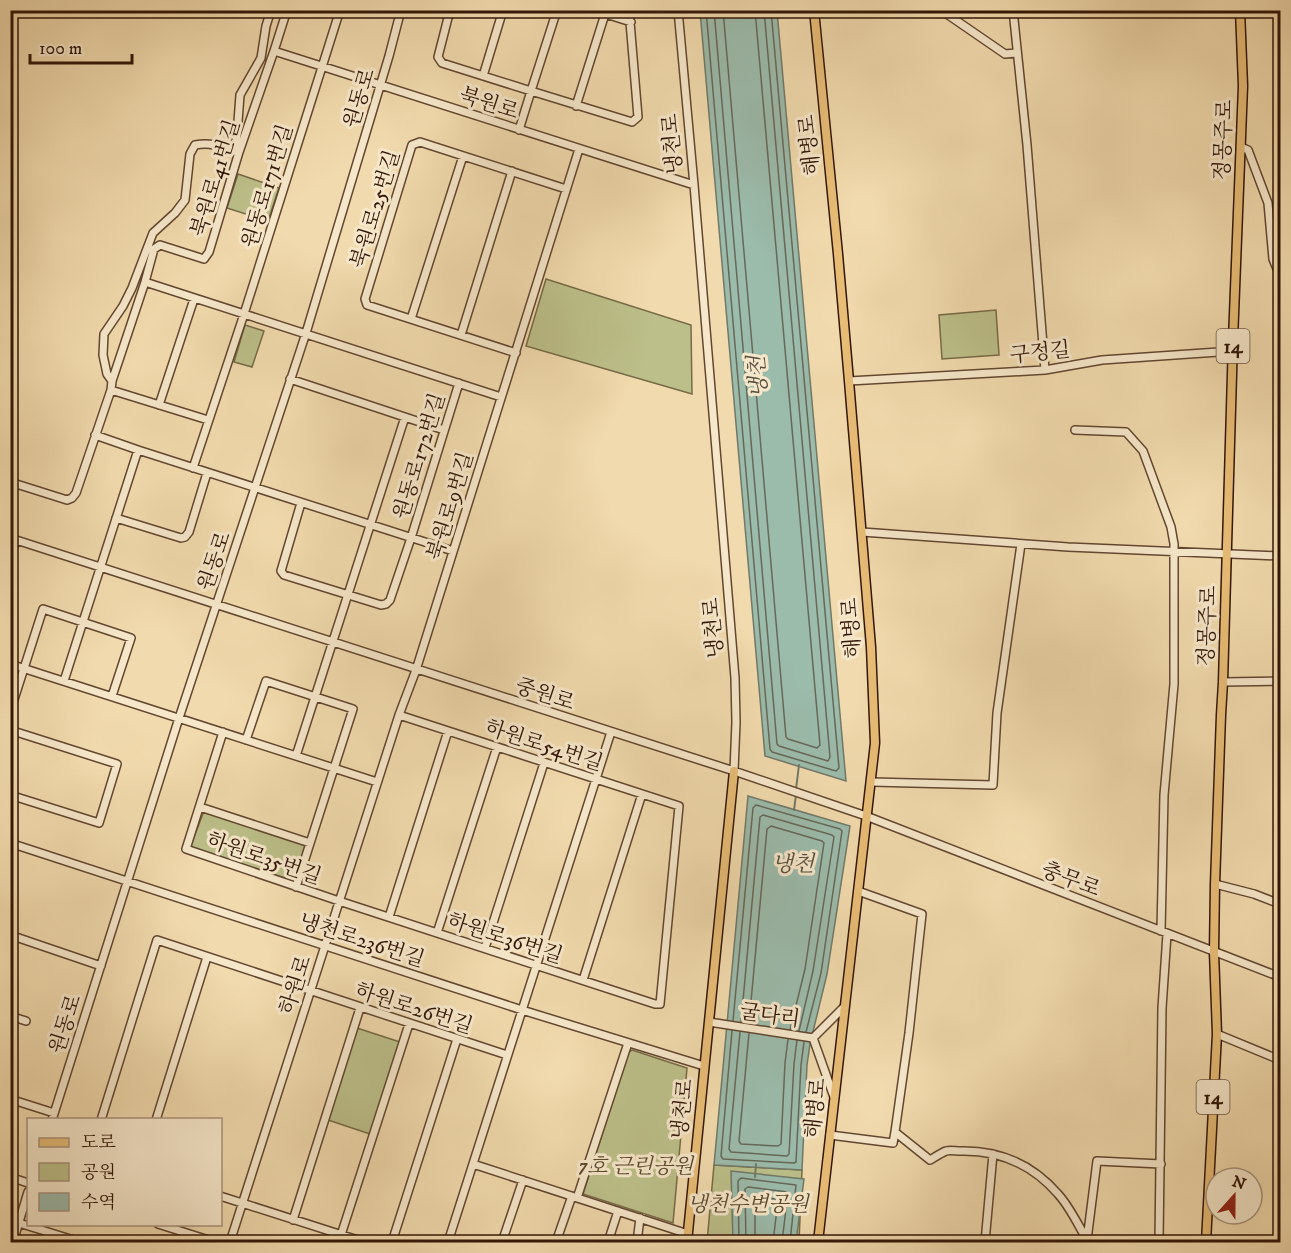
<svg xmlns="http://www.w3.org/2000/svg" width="1291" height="1253" font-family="'IM FELL DW Pica','Noto Serif KR',serif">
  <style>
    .green { fill: #bcbf89; stroke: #776a48; stroke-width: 1.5 }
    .water { fill: #9bbbab; stroke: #717969; stroke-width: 1.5 }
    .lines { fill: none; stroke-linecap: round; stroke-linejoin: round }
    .shore { stroke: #666859; stroke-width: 1.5 }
    .stream { stroke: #717969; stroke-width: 2 }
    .minor-casing { stroke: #624730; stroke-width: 10 }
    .major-casing { stroke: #321607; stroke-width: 11 }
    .minor { stroke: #f6e7ca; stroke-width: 7 }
    .major { stroke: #e8bd76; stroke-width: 8 }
    .labels { text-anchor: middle; stroke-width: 6; stroke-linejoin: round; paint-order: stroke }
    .shield { fill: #f6e7ca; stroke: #6d5542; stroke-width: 1.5 }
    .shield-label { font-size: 20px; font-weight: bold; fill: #321607 }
    .street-label { font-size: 21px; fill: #321607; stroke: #f6e7ca }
    .park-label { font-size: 21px; font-style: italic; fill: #5b492e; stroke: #f6e7ca }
    .water-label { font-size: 22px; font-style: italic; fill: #575040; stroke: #f6e7ca }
  </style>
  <rect width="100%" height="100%" fill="#f1daad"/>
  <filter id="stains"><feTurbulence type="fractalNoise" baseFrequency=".00333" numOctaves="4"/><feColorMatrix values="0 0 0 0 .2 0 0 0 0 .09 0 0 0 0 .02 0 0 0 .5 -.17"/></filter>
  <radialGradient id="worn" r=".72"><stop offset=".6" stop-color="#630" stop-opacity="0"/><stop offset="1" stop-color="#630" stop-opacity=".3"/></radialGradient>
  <!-- green -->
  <path class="green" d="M 238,174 L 279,188 L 268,221 L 227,208 Z
    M 546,279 L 691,325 L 692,394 L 526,346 Z
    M 996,310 L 999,355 L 942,359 L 939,315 Z
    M 245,325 L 264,331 L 252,367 L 234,362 Z
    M 204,811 L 306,843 L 296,877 L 291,880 L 194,850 L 191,845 Z
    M 354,1027 L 403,1043 L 373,1135 L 325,1119 Z
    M 632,1050 L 687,1068 L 673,1223 L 583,1194 L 628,1053 Z
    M 714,1165 L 802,1170 L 799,1242 L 707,1242 Z"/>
  <!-- water -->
  <path class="water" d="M 700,11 L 777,11 L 846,781 L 765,756 Z
    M 748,796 L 850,826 L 827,974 L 810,1044 L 807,1065 L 802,1170 L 714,1165 Z
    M 731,1171 L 804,1179 L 796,1242 L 733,1242 Z"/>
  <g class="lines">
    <!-- shore -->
    <path class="shore" d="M 706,10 L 770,749 L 772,752 L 836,771 L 839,768 L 771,10
      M 714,10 L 777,744 L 779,746 L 828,761 L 830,757 L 764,10
      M 723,10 L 786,737 L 788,739 L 817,748 L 820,745 L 755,10
      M 733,1021 L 753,808 L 756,805 L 840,829 L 842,831 L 821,973 L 806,1032
      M 741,1022 L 760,817 L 763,815 L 832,835 L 834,837 L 813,971 L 799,1031
      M 749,1023 L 767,829 L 771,826 L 822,841 L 824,843 L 805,969 L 790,1030
      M 732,1031 L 721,1156 L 723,1159 L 794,1163 L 796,1162 L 801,1065 L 804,1042
      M 740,1032 L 729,1149 L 731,1152 L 787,1156 L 789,1154 L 794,1064 L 797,1040
      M 749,1033 L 739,1141 L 741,1144 L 778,1146 L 781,1144 L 785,1063 L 788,1039
      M 739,1242 L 738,1181 L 741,1178 L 796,1185 L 790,1242
      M 746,1242 L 745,1189 L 748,1187 L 788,1192 L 782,1242
      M 755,1242 L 755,1199 L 758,1197 L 776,1199 L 778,1201 L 773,1242"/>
    <!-- stream -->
    <path class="stream" d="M 796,789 L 799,765
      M 794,810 L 796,795
      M 755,1177 L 756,1164"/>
    <defs>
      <path id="minor" d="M 450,10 L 438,57 L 442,63 L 531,91 L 557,10
        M 593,10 L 631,22
        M 678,10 L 694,185 L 735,678 L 736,722 L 734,771
        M 941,10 L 1005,54 L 1016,53
        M 1013,10 L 1027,145 L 1045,370
        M 274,51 L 694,185
        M 483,76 L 503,10
        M 576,106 L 605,14
        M 519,130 L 531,91 L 632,122 L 638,117 L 629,10
        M 1241,147 L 1248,150 L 1268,203 L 1273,259 L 1280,276
        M 234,151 L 237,135 L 240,95 L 261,58 L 266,26 L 271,10
        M 145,282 L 501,397
        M 411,319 L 463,156
        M 461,335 L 512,171
        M 516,353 L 367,305 L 365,299 L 412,145 L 420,142 L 566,189
        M 290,379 L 444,430
        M 112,381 L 107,374 L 103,355 L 104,334 L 123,306 L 132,288 L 153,233 L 175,213 L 185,200 L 190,154 L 195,145 C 213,142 222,147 239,152
        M 849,381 L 1045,370 L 1102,360 L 1233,351
        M 111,390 L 208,420
        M 159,405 L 194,299
        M 1075,430 L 1126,432 L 1143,451 L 1171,527 L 1174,544 L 1174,684 L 1164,795 L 1161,931
        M 95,435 L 138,450
        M 193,468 L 244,314 L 340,10
        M 10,482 L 67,500 L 72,498 L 76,493 L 111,390 L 112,381 L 145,282 L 154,249 L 160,245 L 204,259 L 209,252 L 239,152 L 274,51 L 287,10
        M 301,503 L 281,571 L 284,575 L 381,605 L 386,604 L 390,600 L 411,538 L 459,383
        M 116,518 L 181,538 L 185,537 L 189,532 L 207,473
        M 862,532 L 1068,547 L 1280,556
        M 10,538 L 734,771 L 866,816 L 1280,977
        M 10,557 L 16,540
        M 10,664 L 377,782
        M 64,681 L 138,450 L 453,551
        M 1223,682 L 1280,681
        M 10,712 L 43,609 L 131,638 L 112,696
        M 10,730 L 117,764 L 99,823 L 10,795
        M 223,732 L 186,849 L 339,901 L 655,1004 L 660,1004 L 679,806 L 399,715
        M 246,740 L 266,681 L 353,709 L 296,887
        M 296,756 L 405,417
        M 872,782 L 993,785 L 997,713 L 1021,544
        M 200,807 L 310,843
        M 10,843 L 522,1010 L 704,1066
        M 1215,884 L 1254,894 L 1280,904
        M 858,891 L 922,914 L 909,1033 L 895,1132 L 930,1160 C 935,1157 941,1153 946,1151 C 950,1150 956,1151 960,1151 C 999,1150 1032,1164 1058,1194 C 1070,1207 1078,1225 1087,1240 L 1090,1242
        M 389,917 L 448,731
        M 437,933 L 497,747
        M 10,935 L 101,966
        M 485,948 L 544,763
        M 583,980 L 642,794
        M 10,1016 L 26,1021
        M 709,1022 L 813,1038
        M 1217,1034 L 1280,1060
        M 813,1038 L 834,1097
        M 813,1038 L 844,1007
        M 10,1099 L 54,1113
        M 52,1120 L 179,718 L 306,333 L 389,56 L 401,10
        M 101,1120 L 157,940 L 507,1055
        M 156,1120 L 207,957
        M 830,1135 L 893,1143 L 895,1132
        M 473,1164 L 688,1234
        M 10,1177 L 28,1183
        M 220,1196 L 364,1242
        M 577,1198 L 628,1043
        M 293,1220 L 360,1008
        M 19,1223 L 80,1242
        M 158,1224 L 215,1242
        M 341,1235 L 409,1024
        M 1087,1240 L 1097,1161 L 1161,1164
        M 13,1242 L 28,1192
        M 230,1242 L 399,715 L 416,670 L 579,149
        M 392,1242 L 457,1039
        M 448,1242 L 611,732
        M 502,1242 L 523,1180
        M 556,1242 L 572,1196
        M 608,1242 L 618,1211
        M 637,1242 L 640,1218
        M 985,1242 L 993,1154
        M 1159,1242 L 1162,1008 L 1167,934"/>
      <path id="major" d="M 814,10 L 838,254 L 849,381 L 871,647 L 875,743 L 818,1242
        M 687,1242 L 734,771
        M 1206,1242 L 1217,1034 L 1214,952 L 1215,884 L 1221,715 L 1223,682 L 1233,340 L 1243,86 L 1240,10"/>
    </defs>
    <!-- minor casing -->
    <use href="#minor" class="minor-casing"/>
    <!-- major casing -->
    <use href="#major" class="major-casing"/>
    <!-- minor -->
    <use href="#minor" class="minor"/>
    <!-- major -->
    <use href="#major" class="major"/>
  </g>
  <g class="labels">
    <!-- shield labels -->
    <g class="shield">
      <rect x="1216.5" y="329" width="33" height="34" rx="4.5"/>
      <rect x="1196.5" y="1080" width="33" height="34" rx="4.5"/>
    </g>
    <g class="shield-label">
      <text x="1233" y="353">14</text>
      <text x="1213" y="1104">14</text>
    </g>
    <!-- street labels -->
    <g class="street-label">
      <text transform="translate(359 98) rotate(-73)" y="7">원동로</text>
      <text transform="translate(489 103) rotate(18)" y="7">북원로</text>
      <text transform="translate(1223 140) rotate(-88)" y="7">정몽주로</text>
      <text transform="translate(672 144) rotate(-95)" y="7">냉천로</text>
      <text transform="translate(809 145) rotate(-96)" y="7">해병로</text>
      <text transform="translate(215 178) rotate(-73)" y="7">북원로41번길</text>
      <text transform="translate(267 186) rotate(-73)" y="7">원동로171번길</text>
      <text transform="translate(375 209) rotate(-73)" y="7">북원로25번길</text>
      <text transform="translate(1040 352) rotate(-6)" y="7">구정길</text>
      <text transform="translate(419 456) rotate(-73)" y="7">원동로172번길</text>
      <text transform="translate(450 506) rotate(-73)" y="7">북원로9번길</text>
      <text transform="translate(214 561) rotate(-71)" y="7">원동로</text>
      <text transform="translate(1207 626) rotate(-88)" y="7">정몽주로</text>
      <text transform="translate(713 628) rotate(-95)" y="7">냉천로</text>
      <text transform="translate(851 628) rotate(-94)" y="7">해병로</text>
      <text transform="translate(545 694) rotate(18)" y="7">중원로</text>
      <text transform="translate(544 745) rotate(18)" y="7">하원로54번길</text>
      <text transform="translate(264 858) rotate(19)" y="7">하원로35번길</text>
      <text transform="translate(1071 879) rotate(21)" y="7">충무로</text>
      <text transform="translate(505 938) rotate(18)" y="7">하원로36번길</text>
      <text transform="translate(362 940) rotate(18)" y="7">냉천로236번길</text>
      <text transform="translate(295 985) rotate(-72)" y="7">하원로</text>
      <text transform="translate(414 1008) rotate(18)" y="7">하원로26번길</text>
      <text transform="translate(770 1015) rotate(8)" y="7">굴다리</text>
      <text transform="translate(65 1024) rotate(-72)" y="7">원동로</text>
      <text transform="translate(815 1108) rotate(-84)" y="7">해병로</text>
      <text transform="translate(682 1109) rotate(-84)" y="7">냉천로</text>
    </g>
    <!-- park labels -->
    <g class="park-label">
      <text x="636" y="1173">7호 근린공원</text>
      <text x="748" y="1211">냉천수변공원</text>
    </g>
    <!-- water labels -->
    <g class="water-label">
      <text transform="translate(757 377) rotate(-95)" y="8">냉천</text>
      <text x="793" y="871">냉천</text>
    </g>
  </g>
  <!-- margin -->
  <rect width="1291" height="1253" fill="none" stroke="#f1daad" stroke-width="36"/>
  <rect x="12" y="12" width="1267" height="1229" fill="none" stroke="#321607" stroke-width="3"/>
  <rect x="18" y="18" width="1255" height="1217" fill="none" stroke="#321607" stroke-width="1.5"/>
  <!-- legend -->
  <rect x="27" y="1118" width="195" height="108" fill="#f6e7ca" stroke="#a8937c" stroke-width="1.5"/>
  <rect x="39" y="1138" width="30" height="9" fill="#e8bd76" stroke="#a8937c" stroke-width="1.5"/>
  <text x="81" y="1148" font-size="18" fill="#321607">도로</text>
  <rect x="39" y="1163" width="30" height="18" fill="#bcbf89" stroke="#a8937c" stroke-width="1.5"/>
  <text x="81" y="1178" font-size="18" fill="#321607">공원</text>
  <rect x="39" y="1193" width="30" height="18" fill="#9bbbab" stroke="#a8937c" stroke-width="1.5"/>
  <text x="81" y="1208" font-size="18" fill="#321607">수역</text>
  <!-- north arrow -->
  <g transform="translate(1234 1196) rotate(21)"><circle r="28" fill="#f6e7ca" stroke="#a8937c" stroke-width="1.5"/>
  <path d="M0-4.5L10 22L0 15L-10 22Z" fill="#8f2418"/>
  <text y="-9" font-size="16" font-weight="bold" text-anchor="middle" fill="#321607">N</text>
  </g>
  <!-- scale -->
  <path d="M30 54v9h102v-9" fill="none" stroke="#321607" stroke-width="3"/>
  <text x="39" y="54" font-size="18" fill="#321607" stroke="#f6e7ca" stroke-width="4.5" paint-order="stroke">100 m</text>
  <rect width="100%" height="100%" filter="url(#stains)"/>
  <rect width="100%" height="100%" fill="url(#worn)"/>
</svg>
